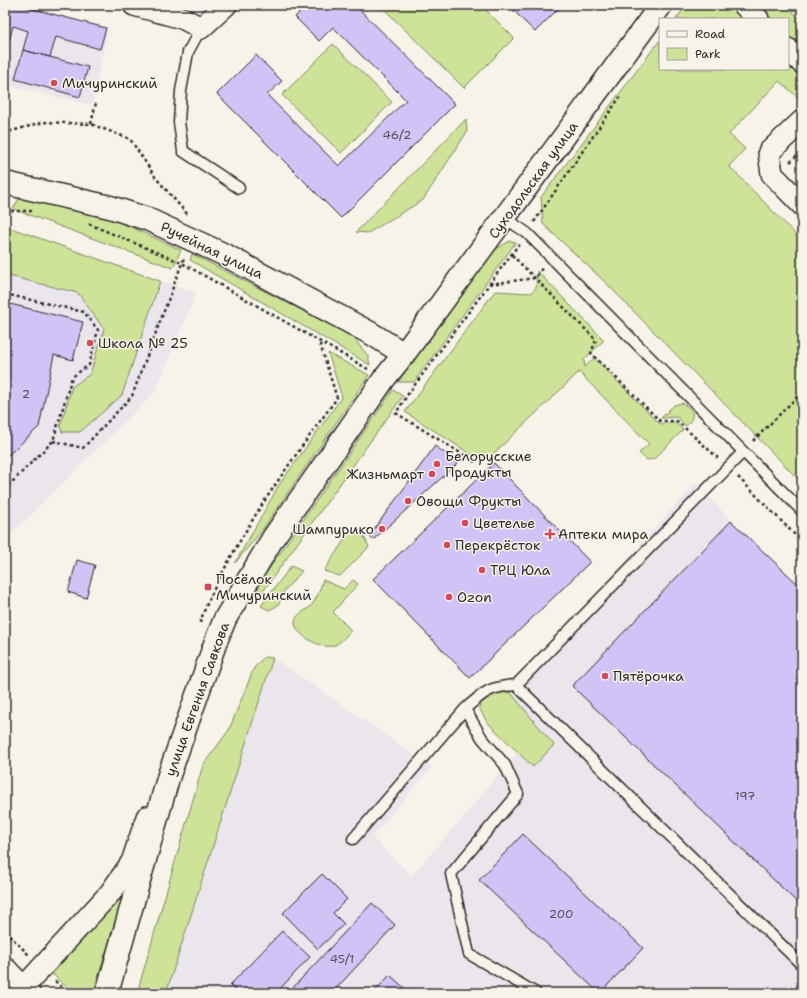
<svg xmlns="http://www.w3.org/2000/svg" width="807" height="998" font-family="'Shantell Sans',sans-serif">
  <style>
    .built { fill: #ebe5ec }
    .green { fill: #cee398; stroke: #7c8762 }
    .building { fill: #d0c4f6; stroke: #2b2b2b }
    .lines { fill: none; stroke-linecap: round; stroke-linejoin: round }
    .service-casing { stroke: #2b2b2b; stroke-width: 13 }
    .minor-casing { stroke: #2b2b2b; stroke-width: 24 }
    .tertiary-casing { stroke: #2b2b2b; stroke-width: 25 }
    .secondary-casing { stroke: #2b2b2b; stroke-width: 25 }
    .path { stroke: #2b2b2b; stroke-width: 2.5; stroke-dasharray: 3 3; stroke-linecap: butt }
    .service { stroke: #f7f3e8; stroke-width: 10 }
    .minor { stroke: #f7f3e8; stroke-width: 21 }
    .tertiary { stroke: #f7f3e8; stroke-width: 22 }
    .secondary { stroke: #f7f3e8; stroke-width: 22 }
    .poi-dot { fill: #d1495b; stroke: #f7f3e8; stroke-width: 1.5 }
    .labels { text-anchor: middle; stroke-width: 3; stroke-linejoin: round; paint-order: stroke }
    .number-label { font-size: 12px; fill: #54515e }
    .poi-label { font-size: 14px; fill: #2b2b2b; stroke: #f7f3e8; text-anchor: start }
    .street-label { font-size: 14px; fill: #2b2b2b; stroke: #f7f3e8 }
  </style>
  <rect width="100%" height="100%" fill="#f7f3e8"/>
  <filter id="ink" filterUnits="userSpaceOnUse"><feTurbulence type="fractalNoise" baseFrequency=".025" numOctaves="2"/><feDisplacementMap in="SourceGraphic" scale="8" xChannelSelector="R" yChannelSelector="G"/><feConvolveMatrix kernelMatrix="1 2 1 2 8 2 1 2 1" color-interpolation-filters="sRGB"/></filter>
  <g filter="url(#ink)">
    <!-- built -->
    <path class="built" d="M 5,5 L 11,5 L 108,27 L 92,105 L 5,85 Z
      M 5,226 L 196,293 L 155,392 L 5,540 Z
      M 695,484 L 702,489 L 731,521 L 802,588 L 802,993 L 166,993 L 273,658 L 432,767 L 372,837 L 411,876 L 473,806 L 505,765 L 517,754 L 499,719 L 499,686 L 529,668 Z"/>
    <!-- green -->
    <path class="green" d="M 380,5 L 481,5 L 514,38 L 464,88 Z
      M 687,5 L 729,5 L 743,19 L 676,19 Z
      M 758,5 L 786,5 L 802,21 L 802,49 L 788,35 L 788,19 L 772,19 Z
      M 660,40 L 660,69 L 788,69 L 788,65 L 802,79 L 802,101 L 779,81 L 729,134 L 745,149 L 729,166 L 802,241 L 802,483 L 605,282 L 543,224 L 541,197 Z
      M 333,44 L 392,102 L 341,153 L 282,95 Z
      M 466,119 L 467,132 L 423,200 L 368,233 L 356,232 Z
      M 35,197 L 118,221 L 181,250 L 173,268 L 13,209 L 18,200 Z
      M 5,226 L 160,281 L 122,395 L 80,432 L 62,432 L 60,426 L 72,387 L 90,374 L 104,329 L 78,293 L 5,275 Z
      M 510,241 L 516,242 L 414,382 L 398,382 L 486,260 L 494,250 Z
      M 192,254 L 352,336 L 368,356 L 370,365 L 190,260 Z
      M 537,271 L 604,340 L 584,360 L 585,367 L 594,358 L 660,424 L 675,422 L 683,430 L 654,459 L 647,460 L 639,453 L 649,444 L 579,372 L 491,456 L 472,455 L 405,412 L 495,291 L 531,293 L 536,288 Z
      M 328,353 L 369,375 L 260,533 L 235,563 L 279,485 L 342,397 Z
      M 393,390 L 403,396 L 256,601 L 255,595 L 262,579 Z
      M 682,403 C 694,409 696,416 686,426 L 677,417 L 661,418 L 674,405 Z
      M 360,528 L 369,547 L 340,576 L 324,571 L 350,531 Z
      M 291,566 L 302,571 L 284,591 L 282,599 L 277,606 L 269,610 L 261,606 Z
      M 323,580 L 344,589 L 353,580 L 358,584 L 333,612 L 351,630 C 346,636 340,644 332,646 C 321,649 293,634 295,621 C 296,614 307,610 311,606 C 317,599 320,589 323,580 Z
      M 264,657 L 273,658 L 166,993 L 137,993 L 203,765 L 229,730 L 254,668 Z
      M 510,692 L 554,745 L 533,767 L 487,722 L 479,708 L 482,699 L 492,694 Z
      M 125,891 L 93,993 L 73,993 L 51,973 Z"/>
    <!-- building -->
    <path class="building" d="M 5,5 L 18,5 L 106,28 L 100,49 L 56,37 L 50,57 L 23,50 L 28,31 L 13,26 L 5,56 Z
      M 307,5 L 355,5 L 455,104 L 341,218 L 217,94 L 256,55 L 282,81 L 267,95 L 339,166 L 406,100 L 333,27 L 319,41 L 295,17 Z
      M 508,5 L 562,5 L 535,32 Z
      M 23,50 L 88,67 L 80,97 L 15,79 Z
      M 6,303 L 83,322 L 73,360 L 54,355 L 39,427 L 5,458 L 5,307 Z
      M 435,446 L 458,463 L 373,540 L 369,536 Z
      M 494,463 L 590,562 L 470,678 L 373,579 Z
      M 731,521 L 802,588 L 802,907 L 572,686 Z
      M 77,560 L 95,565 L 86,598 L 68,592 Z
      M 523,834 L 643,948 L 600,993 L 599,993 L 479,880 Z
      M 322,874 L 347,899 L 333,913 L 344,924 L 318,949 L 283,913 Z
      M 372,903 L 395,925 L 332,993 L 288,993 Z
      M 282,931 L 310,957 L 276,993 L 239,993 L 230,985 Z
      M 390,975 L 410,993 L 373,993 Z"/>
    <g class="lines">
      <defs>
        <path id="service" d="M 201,28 L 188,52 L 181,91 L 179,122 L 183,151 L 239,188
          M 505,218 L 527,233 L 802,511
          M 743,452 L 516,685 L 802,965
          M 465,709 L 482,738 L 505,765 L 518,794 L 451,874 L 469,954 L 536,993
          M 353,839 L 465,709 C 484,692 489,687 516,685"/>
        <path id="minor" d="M 134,5 L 182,18 L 201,28 L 226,5
          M 744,5 L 758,19
          M 788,49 L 802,63
          M 802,121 L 769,152 L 772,174 L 802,205
          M 5,968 L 29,993
          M 23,988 L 111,892 L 132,862 L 147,817"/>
        <path id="tertiary" d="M 5,183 L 110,207 L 147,219 L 223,254 L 372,334 L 404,354"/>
        <path id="secondary" d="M 107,993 L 169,775 L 216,641 L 225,619 L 273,538 L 384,379 L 404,354 L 661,5"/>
      </defs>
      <!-- service casing -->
      <use href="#service" class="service-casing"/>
      <!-- minor casing -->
      <use href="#minor" class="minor-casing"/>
      <!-- tertiary casing -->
      <use href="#tertiary" class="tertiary-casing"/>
      <!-- secondary casing -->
      <use href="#secondary" class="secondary-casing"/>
      <!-- path -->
      <path class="path" d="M 91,124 L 96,103
        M 5,142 L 8,132 L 44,122 L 91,124 L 130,139 L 156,178 L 188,215
        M 790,162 L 802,151
        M 5,211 L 32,211
        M 534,222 L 620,97
        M 89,224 L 182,263 L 368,369
        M 512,255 L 596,340 L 591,353 L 660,421 L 677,421 L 718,458
        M 490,284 L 535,278 L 543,267
        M 5,294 L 84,312 L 98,330 L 89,365 L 72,377 L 53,441 L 5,489
        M 53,441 L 83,448 L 132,396 L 184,258
        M 753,441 L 802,392
        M 475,462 L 396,413 L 408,394 L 519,244
        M 738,477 L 802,542
        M 200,623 C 206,603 216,585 225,568 C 257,507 297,453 337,398 L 319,341
        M 5,931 L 29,955
        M 55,981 L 68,993"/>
      <!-- service -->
      <use href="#service" class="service"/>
      <!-- minor -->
      <use href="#minor" class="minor"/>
      <!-- tertiary -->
      <use href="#tertiary" class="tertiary"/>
      <!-- secondary -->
      <use href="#secondary" class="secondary"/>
    </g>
  </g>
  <!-- markers -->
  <g class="poi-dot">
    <circle cx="54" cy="83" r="4"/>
    <circle cx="90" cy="343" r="4"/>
    <circle cx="437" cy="464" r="4"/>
    <circle cx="432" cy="474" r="4"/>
    <circle cx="408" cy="501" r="4"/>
    <circle cx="465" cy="523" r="4"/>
    <circle cx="382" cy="529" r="4"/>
    <path d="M548 528h4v4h4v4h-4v4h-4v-4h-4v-4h4z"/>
    <circle cx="447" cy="545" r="4"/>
    <circle cx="482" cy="570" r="4"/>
    <rect x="204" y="583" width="8" height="8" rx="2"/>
    <circle cx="449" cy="597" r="4"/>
    <circle cx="605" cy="676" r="4"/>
  </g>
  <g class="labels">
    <!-- number labels -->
    <g class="number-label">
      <text x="397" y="139">46/2</text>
      <text x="26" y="398">2</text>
      <text x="745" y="800">197</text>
      <text x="561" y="918">200</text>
      <text x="342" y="963">45/1</text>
    </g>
    <!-- poi labels -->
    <g class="poi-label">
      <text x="62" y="88">Мичуринский</text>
      <text x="98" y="348">Школа № 25</text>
      <text x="445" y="461">Белорусские<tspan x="445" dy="16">Продукты</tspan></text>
      <text x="424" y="479" text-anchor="end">Жизньмарт</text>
      <text x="416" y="506">Овощи Фрукты</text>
      <text x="473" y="528">Цветелье</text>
      <text x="374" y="534" text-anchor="end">Шампурико</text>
      <text x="558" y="539">Аптеки мира</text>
      <text x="455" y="550">Перекрёсток</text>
      <text x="490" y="575">ТРЦ Юла</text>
      <text x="216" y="584">Посёлок<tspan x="216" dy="16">Мичуринский</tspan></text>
      <text x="457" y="602">Ozon</text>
      <text x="613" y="681">Пятёрочка</text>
    </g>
    <!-- street labels -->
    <g class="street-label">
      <text transform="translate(533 180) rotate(-54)" y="5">Суходольская улица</text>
      <text transform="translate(212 250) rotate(26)" y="5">Ручейная улица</text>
      <text transform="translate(197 699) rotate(-70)" y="5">улица Евгения Савкова</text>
    </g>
  </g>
  <!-- margin -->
  <rect width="807" height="998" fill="none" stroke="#f7f3e8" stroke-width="20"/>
  <rect x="10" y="10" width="787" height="978" fill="none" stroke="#2b2b2b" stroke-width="1.5" filter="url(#ink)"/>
  <!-- legend -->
  <rect x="659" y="18" width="130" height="52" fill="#f7f3e8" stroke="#a5a39c"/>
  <rect x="667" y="31" width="20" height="6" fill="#f7f3e8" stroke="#a5a39c"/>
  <text x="695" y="38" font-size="12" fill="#2b2b2b">Road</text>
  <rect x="667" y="48" width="20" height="12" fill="#cee398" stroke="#a5a39c"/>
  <text x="695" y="58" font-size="12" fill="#2b2b2b">Park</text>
</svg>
